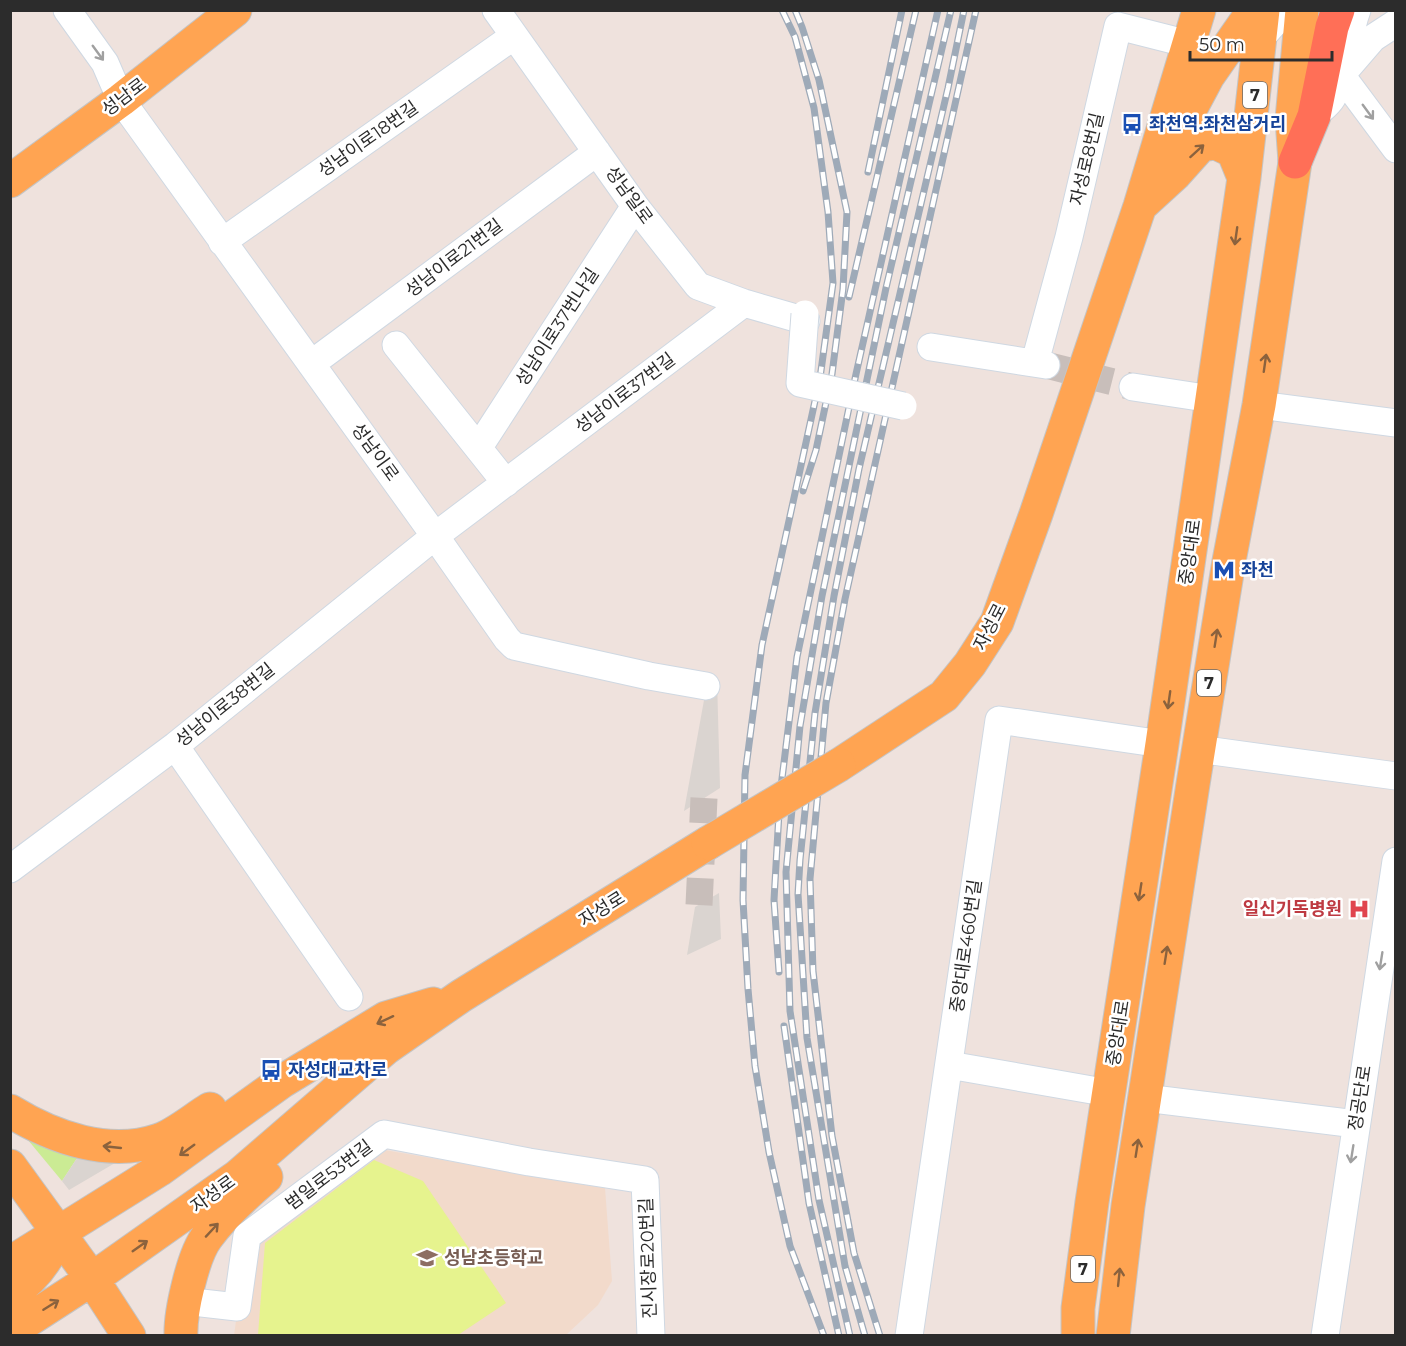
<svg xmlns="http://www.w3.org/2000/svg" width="1406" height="1346" font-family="Montserrat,'Noto Sans KR',sans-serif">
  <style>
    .education { fill: #f2dacb }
    .green { fill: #cbeb94 }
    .pitch { fill: #e6f38e }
    .plaza { fill: #dad4d0 }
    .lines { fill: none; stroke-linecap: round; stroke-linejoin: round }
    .minor-tunnel { stroke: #c8beba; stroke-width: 27; stroke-dasharray: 27 14; stroke-linecap: butt }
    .minor-casing { stroke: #cfd8e2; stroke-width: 29 }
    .major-casing { stroke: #c4c4c4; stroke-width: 35 }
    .highway-casing { stroke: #c4c4c4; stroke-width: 35 }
    .minor { stroke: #fff; stroke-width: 27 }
    .major { stroke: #ffa452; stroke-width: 33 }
    .highway { stroke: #ff6f57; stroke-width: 33 }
    .rail-casing { stroke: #9eaab8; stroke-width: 7 }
    .rail { stroke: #fff; stroke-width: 4.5; stroke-dasharray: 14; stroke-linecap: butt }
    .minor-bridge-casing { stroke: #cfd8e2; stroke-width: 29; stroke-linecap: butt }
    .major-bridge-casing { stroke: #c4c4c4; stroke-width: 35; stroke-linecap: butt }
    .minor-bridge { stroke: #fff; stroke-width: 27 }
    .major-bridge { stroke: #ffa452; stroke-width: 33 }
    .oneway { stroke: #a0a0a0 }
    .oneway2 { stroke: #8b623d }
    .labels { text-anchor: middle; stroke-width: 5; stroke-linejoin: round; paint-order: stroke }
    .shield { fill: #fff; stroke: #6b6b6b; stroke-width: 1.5 }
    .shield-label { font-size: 16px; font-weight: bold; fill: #2c2c2c }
    .street-label { font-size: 18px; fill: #2c2c2c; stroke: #fff }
    .transit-label { font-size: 18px; font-weight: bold; fill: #164399; stroke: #fff; text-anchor: start }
    .health-label { font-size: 18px; font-weight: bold; fill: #be3a42; stroke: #fff; text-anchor: end }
    .education-label { font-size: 18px; font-weight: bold; fill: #785e54; stroke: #fff; text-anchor: start }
  </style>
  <rect width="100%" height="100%" fill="#efe2dd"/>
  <!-- education -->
  <path class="education" d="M 367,1147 L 605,1188 L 612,1281 L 598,1305 L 566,1335 L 234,1336 L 247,1236 Z"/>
  <!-- green -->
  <path class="green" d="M 23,1134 L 81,1152 L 62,1181 Z"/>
  <!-- pitch -->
  <path class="pitch" d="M 374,1160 L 423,1181 L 506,1303 L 458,1335 L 258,1335 L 265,1243 Z"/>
  <!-- plaza -->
  <path class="plaza" d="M 708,678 L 717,679 L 720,788 L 684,811 Z
    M 719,893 L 721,939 L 687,955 L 695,907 Z
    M 81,1152 L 115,1163 L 69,1190 L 62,1181 Z"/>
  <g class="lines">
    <!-- minor-tunnel -->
    <path class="minor-tunnel" d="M 1046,365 L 1133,387
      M 699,905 L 704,798"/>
    <defs>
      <path id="minor" d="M 67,10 L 105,63 L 121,100 L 435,536 L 507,639 L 514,646 L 649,676 L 706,686
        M 496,10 L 635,206 L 698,286 L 744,303 L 806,321
        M 1259,40 L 1286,10
        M 1342,74 L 1373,38 L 1396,23
        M 1341,75 L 1396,149
        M 1315,115 C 1320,110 1328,105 1332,98 C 1348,73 1346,38 1357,10
        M 222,242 L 514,36
        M 396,345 L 506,483
        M 931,347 L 1046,365
        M 1035,362 L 1069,237 L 1118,26 L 1189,44
        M 311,364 L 597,152
        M 1133,387 L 1212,399
        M 1259,405 L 1396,423
        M 479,447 L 635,206
        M 175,746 L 349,997
        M 1198,749 L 1396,776
        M 10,869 L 175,746 L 435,536 L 744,303
        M 949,1065 L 1109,1093
        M 1145,1098 L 1356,1124
        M 184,1301 L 237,1307 L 247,1236 L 384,1134 L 529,1162 L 645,1180 L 651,1336
        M 909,1336 L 999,720 L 1162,744
        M 1325,1336 L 1396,861"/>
      <path id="major" d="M 1175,138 L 1208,76 L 1254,10
        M 10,181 L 121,100 L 235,10
        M 1140,206 L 1175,174 L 1201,145 L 1216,143 L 1233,151 L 1244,178
        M 839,765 L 944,696 L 970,664 L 997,622 L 1036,514 L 1140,206 L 1199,10
        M 10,1111 C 54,1138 109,1157 159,1140 C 175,1135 195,1118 210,1109
        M 10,1166 L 92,1279 L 129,1336
        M 10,1263 L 159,1170 L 281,1082 L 386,1018 L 433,1004
        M 10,1295 C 33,1280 47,1262 57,1237
        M 10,1332 L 92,1279 L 238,1176 L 386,1048 L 461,996 L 708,843
        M 181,1336 C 180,1313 193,1255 207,1237 C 223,1215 245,1195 266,1177
        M 1078,1336 L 1078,1308 L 1092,1202 L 1162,744 L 1244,178 L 1263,10
        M 1113,1336 L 1128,1206 L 1193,784 L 1229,561 L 1259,405 L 1295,162 L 1292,119 L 1302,10"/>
      <path id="highway" d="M 1295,162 L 1314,116 L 1332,27 L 1338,10"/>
    </defs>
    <!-- minor casing -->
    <use href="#minor" class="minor-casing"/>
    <!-- major casing -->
    <use href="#major" class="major-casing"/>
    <!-- highway casing -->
    <use href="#highway" class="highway-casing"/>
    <!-- minor -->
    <use href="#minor" class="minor"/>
    <!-- major -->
    <use href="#major" class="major"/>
    <!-- highway -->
    <use href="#highway" class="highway"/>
    <defs>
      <path id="rail" d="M 782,10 L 795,37 L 814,108 L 828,212 L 833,283 L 820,378 L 762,645 L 745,775 L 743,900 L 748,989 L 755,1066 L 769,1152 L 790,1246 L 824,1336
        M 795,10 L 802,27 L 819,80 L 847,212 L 843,289 L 832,374 L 816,450 L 803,491
        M 868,172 L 902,10
        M 849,297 L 916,10
        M 779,972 L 774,900 L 780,795 L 797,657 L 856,374 L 938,10
        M 784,1026 L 809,1203 L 839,1336
        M 850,1336 L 819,1200 L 790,1011 L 786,872 L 800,726 L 822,596 L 886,288 L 951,10
        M 865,1336 L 845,1266 L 807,1038 L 798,894 L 800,860 L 815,713 L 834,596 L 859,469 L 948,88 L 964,10
        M 880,1336 L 854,1253 L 832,1136 L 813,971 L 810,879 L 826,703 L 845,599 L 976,10"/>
    </defs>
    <!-- rail casing -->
    <use href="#rail" class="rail-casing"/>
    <!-- rail -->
    <use href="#rail" class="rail"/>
    <defs>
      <path id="minor-bridge" d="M 805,314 L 800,383 L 903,406"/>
      <path id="major-bridge" d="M 708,843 L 839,765"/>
    </defs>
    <!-- minor-bridge casing -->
    <use href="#minor-bridge" class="minor-bridge-casing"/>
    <!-- major-bridge casing -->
    <use href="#major-bridge" class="major-bridge-casing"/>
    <!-- minor-bridge -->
    <use href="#minor-bridge" class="minor-bridge"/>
    <!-- major-bridge -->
    <use href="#major-bridge" class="major-bridge"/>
  </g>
  <!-- one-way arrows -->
  <defs><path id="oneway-shaft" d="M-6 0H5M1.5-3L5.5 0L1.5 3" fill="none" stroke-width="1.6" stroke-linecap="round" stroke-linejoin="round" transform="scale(1.5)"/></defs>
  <g class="oneway">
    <use href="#oneway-shaft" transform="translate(98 53) rotate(54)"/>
    <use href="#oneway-shaft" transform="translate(1368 112) rotate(54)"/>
    <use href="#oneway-shaft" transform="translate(1381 961) rotate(99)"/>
    <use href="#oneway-shaft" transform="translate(1352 1154) rotate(99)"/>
  </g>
  <g class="oneway2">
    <use href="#oneway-shaft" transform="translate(1197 151) rotate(-42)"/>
    <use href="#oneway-shaft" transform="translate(1236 236) rotate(98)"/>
    <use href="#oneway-shaft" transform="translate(1265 363) rotate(-82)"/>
    <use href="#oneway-shaft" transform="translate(1216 638) rotate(-81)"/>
    <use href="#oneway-shaft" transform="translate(1169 700) rotate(98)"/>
    <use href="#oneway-shaft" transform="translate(1140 892) rotate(99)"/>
    <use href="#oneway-shaft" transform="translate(1166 955) rotate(-81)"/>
    <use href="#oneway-shaft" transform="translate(385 1020) rotate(155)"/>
    <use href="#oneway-shaft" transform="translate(112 1147) rotate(-174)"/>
    <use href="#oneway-shaft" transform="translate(1137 1148) rotate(-81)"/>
    <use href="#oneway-shaft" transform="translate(187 1150) rotate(144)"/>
    <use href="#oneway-shaft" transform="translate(212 1230) rotate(-47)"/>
    <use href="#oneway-shaft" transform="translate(140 1246) rotate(-35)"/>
    <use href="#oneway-shaft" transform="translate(1119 1277) rotate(-84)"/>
    <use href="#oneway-shaft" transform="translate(51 1305) rotate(-32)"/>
  </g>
  <!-- icons -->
  <defs>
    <symbol id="bus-bare" viewBox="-9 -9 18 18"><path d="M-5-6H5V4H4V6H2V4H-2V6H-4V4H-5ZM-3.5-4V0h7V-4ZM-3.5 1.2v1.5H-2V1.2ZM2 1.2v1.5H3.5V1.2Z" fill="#1a4fb4" stroke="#fff" stroke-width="2.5" paint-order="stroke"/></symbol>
    <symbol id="metro-bare" viewBox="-9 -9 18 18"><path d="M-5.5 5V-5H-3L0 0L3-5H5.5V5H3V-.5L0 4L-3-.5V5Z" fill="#1a4fb4" stroke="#fff" stroke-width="2.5" paint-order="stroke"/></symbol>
    <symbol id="hospital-bare" viewBox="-9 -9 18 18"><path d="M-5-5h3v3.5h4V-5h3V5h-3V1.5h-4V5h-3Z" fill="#e0444e" stroke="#fff" stroke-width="2.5" paint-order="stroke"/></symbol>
    <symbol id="school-bare" viewBox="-9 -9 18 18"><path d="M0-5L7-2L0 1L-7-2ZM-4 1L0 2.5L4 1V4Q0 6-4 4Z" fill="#8d6e63" stroke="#fff" stroke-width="2.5" paint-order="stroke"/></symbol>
  </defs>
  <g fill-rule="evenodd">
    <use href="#bus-bare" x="1117" y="109" width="30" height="30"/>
    <use href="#metro-bare" x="1209" y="555" width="30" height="30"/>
    <use href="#hospital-bare" x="1344" y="894" width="30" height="30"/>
    <use href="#bus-bare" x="256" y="1055" width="30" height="30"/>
    <use href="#school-bare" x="412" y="1243" width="30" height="30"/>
  </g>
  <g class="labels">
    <!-- shield labels -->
    <g class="shield">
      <rect x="1243" y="82" width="24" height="26" rx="4.5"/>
      <rect x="1197" y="670" width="24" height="26" rx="4.5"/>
      <rect x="1071" y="1256" width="24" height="26" rx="4.5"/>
    </g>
    <g class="shield-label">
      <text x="1255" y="101">7</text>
      <text x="1209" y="689">7</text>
      <text x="1083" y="1275">7</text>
    </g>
    <!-- street labels -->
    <g class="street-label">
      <text transform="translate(124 97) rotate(-37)" y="6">성남로</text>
      <text transform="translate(368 139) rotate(-35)" y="6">성남이로18번길</text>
      <text transform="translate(1087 159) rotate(-77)" y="6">자성로8번길</text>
      <text transform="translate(629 195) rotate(54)" y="6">성남일로</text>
      <text transform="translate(454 258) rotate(-37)" y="6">성남이로21번길</text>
      <text transform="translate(557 327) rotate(-57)" y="6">성남이로37번나길</text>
      <text transform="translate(625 393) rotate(-37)" y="6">성남이로37번길</text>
      <text transform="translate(375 452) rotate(54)" y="6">성남이로</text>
      <text transform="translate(1190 552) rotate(-82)" y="6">중앙대로</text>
      <text transform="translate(990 627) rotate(-63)" y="6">자성로</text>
      <text transform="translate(225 705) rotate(-39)" y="6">성남이로38번길</text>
      <text transform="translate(602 909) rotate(-32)" y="6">자성로</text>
      <text transform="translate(966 946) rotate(-82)" y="6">중앙대로460번길</text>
      <text transform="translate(1118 1033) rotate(-81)" y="6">중앙대로</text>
      <text transform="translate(1360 1098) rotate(-81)" y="6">정공단로</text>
      <text transform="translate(329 1175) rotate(-37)" y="6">범일로53번길</text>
      <text transform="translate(213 1194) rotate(-36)" y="6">자성로</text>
      <text transform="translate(648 1258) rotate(-92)" y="6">진시장로20번길</text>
    </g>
    <!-- transit labels -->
    <g class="transit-label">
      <text x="1149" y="130">좌천역.좌천삼거리</text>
      <text x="1241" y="576">좌천</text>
      <text x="288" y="1076">자성대교차로</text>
    </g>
    <!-- health labels -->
    <g class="health-label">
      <text x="1342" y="915">일신기독병원</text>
    </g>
    <!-- education labels -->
    <g class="education-label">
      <text x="444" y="1264">성남초등학교</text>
    </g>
  </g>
  <!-- border -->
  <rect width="1406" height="1346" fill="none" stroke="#2c2c2c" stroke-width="24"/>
  <!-- scale -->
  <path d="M1190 51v9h142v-9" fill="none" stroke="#2c2c2c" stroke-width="3"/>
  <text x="1199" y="51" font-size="18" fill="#2c2c2c" stroke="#ffffff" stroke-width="4.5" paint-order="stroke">50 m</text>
</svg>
